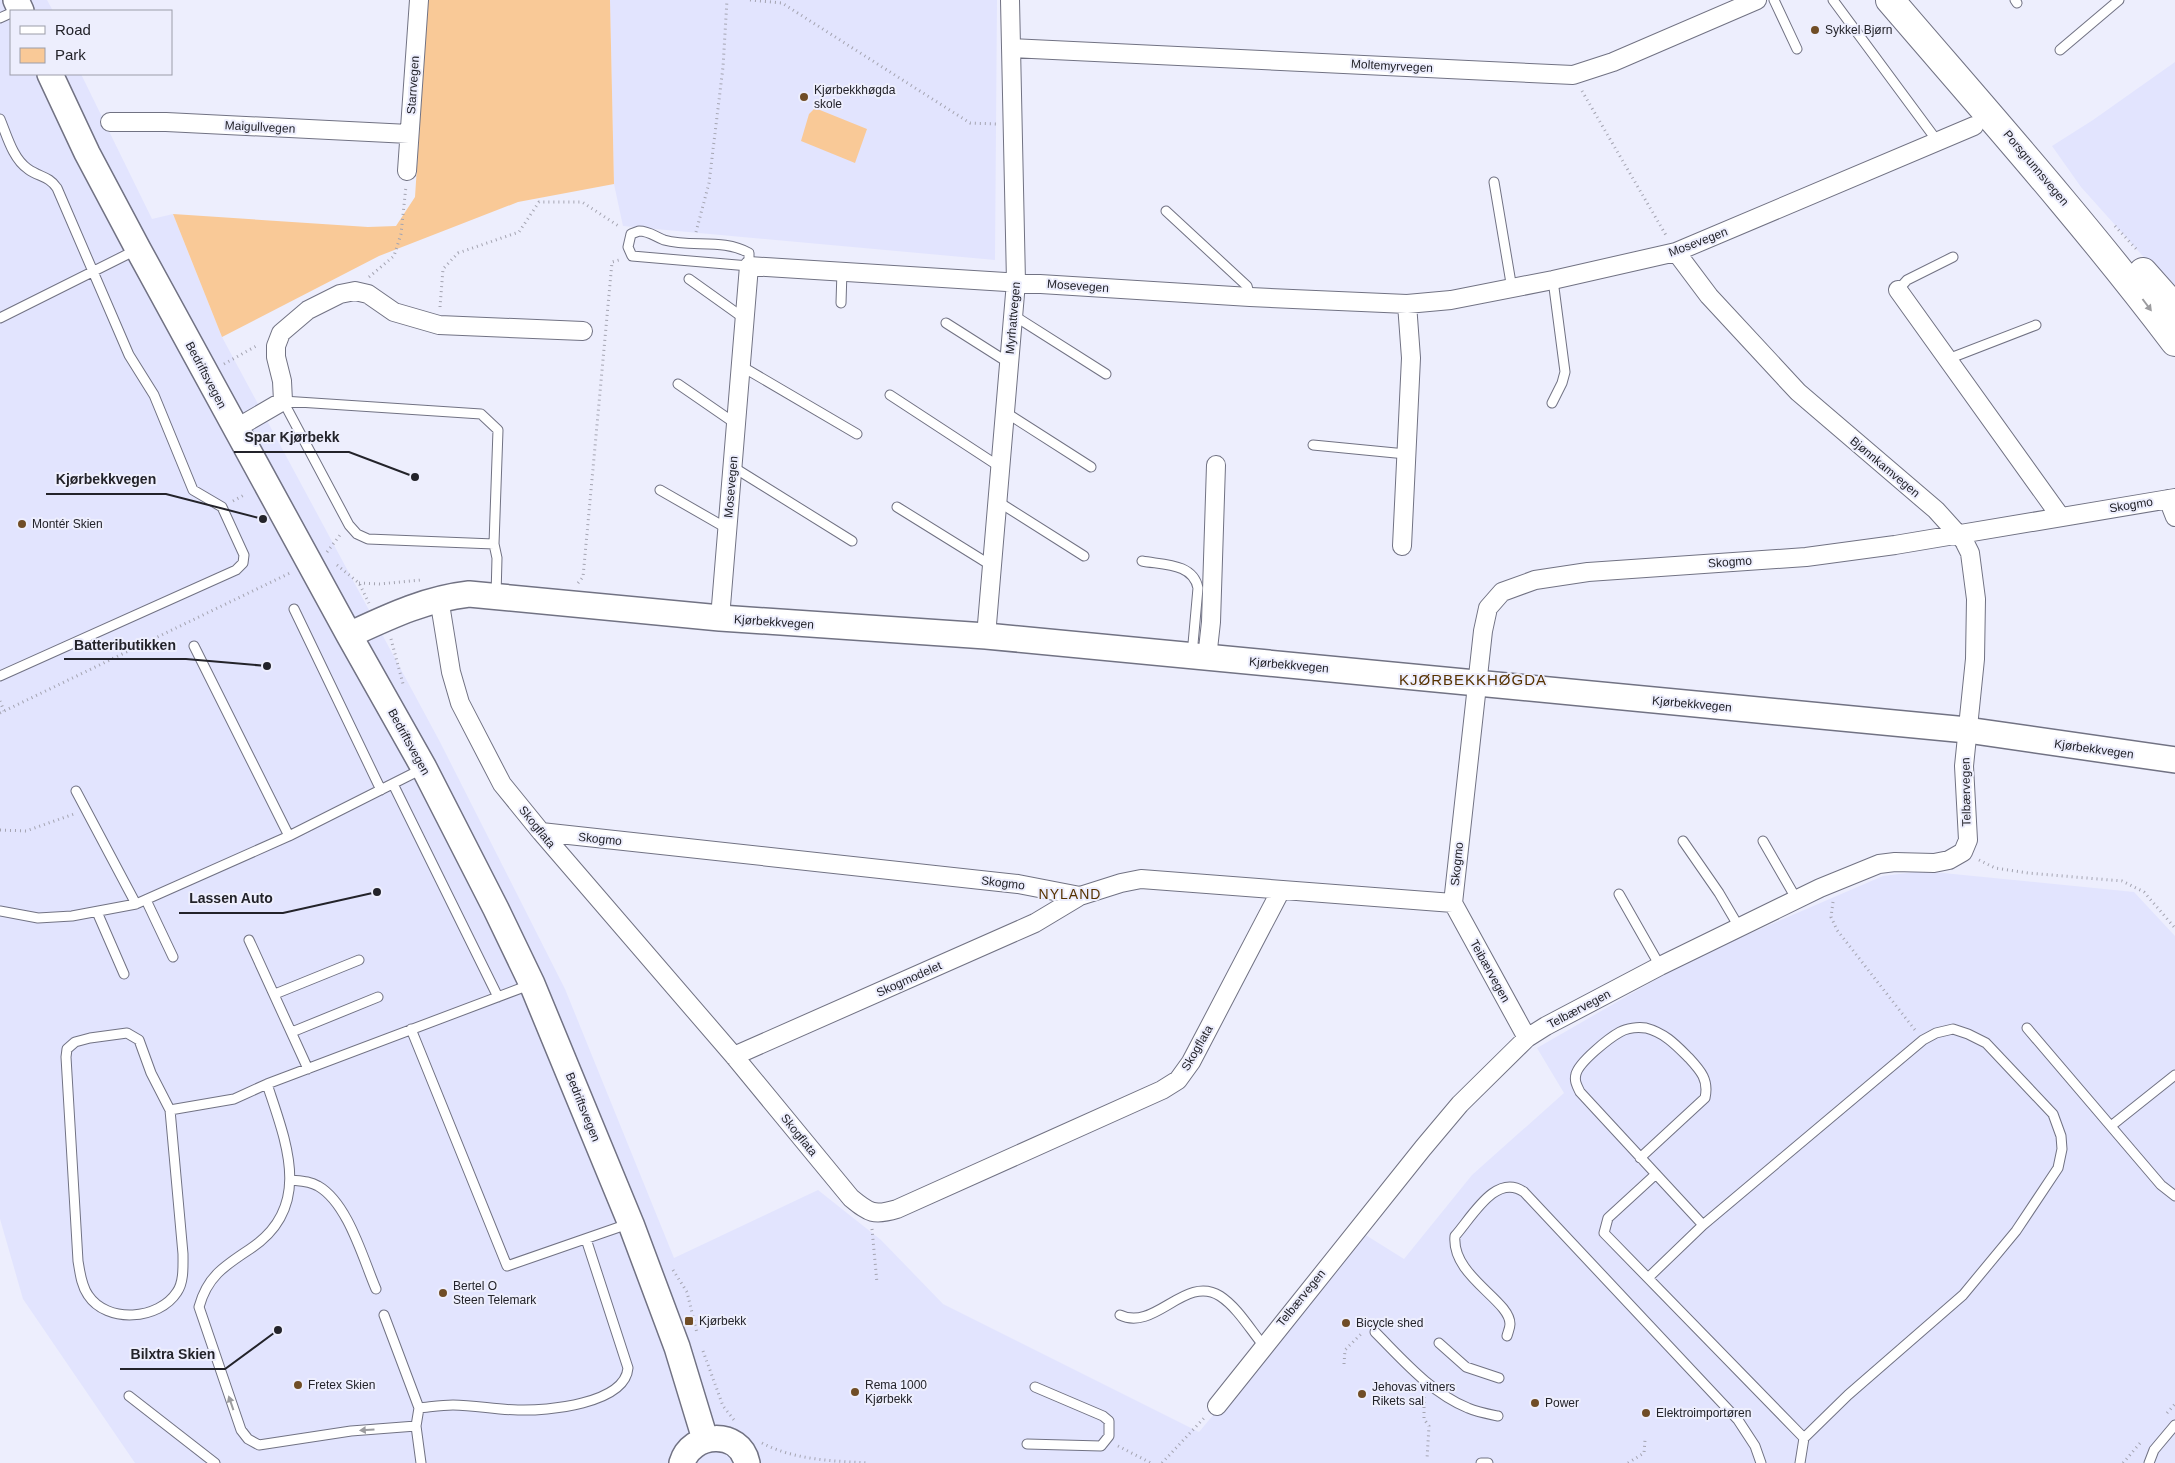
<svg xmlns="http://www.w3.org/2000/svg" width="2175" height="1463" font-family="Arial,sans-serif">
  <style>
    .built { fill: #e2e4fe }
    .green { fill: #f9c997 }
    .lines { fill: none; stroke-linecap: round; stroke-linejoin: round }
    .lane-casing { stroke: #717283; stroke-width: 11 }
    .street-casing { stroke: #717283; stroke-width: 20 }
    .secondary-casing { stroke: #717283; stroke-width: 28 }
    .highway-casing { stroke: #717283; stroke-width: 30 }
    .path { stroke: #a4a4b1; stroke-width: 3; stroke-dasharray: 1 4; stroke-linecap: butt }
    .lane { stroke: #fff; stroke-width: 9 }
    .street { stroke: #fff; stroke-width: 18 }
    .secondary { stroke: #fff; stroke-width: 25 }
    .highway { stroke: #fff; stroke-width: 28 }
    .oneway { fill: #9c9c9f }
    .poi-dot { fill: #704d26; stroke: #edeefd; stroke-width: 2 }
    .labels { text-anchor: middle; stroke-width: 4; stroke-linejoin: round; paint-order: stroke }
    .poi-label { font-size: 12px; fill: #23232a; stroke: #edeefd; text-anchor: start }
    .street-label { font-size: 12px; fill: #23232a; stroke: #edeefd }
    .neighbourhood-label { font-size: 14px; letter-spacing: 1px; fill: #573200; stroke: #edeefd }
    .quarter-label { font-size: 15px; letter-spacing: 1px; fill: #573200; stroke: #edeefd }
    .leader { fill: none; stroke: #23232a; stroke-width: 2 }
    .callout-dot { fill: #23232a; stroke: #edeefd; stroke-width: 2 }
    .callout-label { font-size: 14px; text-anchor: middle; font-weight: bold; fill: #23232a; stroke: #edeefd; stroke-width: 4; stroke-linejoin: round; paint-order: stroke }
  </style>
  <rect width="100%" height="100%" fill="#edeefd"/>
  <!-- built -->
  <path class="built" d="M 0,0 L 47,0 L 53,11 L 11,11 L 11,74 L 81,74 L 152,219 L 173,214 L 222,337 L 440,742 L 565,989 L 674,1258 L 818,1190 L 881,1240 L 943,1304 L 1199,1432 L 1364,1234 L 1404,1259 L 1472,1175 L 1564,1093 L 1537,1048 L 1695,957 L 1883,876 L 1923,871 L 2134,892 L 2175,936 L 2175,1463 L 135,1463 L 23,1299 L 0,1219 Z
    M 610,0 L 997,0 L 995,260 L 623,226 L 614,184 Z
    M 2175,62 L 2175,292 L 2081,187 L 2052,146 L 2093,120 Z"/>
  <!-- green -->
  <path class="green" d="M 428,0 L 610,0 L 614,184 L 518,202 L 379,256 L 222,337 L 173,214 L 368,227 L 396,226 L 415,197 Z
    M 815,108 L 867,129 L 855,163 L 801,141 L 809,114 Z"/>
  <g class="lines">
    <defs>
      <path id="lane" d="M 1774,0 L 1797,49
        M 1833,0 L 1938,142
        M 2015,0 L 2017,3
        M 0,18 L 11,13
        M 2060,50 L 2119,0
        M 0,119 C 7,136 13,159 28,169 C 39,177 49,176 57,188 L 129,355 L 154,395 L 193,490 L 222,507 L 244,555 L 243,563 L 236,570 L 0,676
        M 1494,182 L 1512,289
        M 1166,211 L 1247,286 L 1250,297
        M 639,231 C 649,231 654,236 664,240 C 692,248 723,238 749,253 L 749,266 L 632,256 L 628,247 L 631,234 Z
        M 689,279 L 745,319
        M 1898,290 L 1907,280 L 1953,257
        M 841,303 L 842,271
        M 1013,315 L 1106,374
        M 0,318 L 136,250
        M 946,323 L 1009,363
        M 1948,359 L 2036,325
        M 741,366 L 857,434
        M 678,384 L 736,424
        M 890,395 L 1000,467
        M 283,401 L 349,525 L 357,534 L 368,539 L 494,544 L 497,558 L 496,596
        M 283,401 L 481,414 L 498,430 L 494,544
        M 1552,403 L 1562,383 L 1565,372 L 1553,280
        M 1005,412 L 1091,467
        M 1313,445 L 1406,454
        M 733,467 L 852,541
        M 660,490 L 728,529
        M 997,501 L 1084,556
        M 897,507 L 992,566
        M 1142,561 C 1163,565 1193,563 1198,588 L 1192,655
        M 294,609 L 381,790
        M 194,646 L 289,836
        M 393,784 L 498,997
        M 76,791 L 136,904
        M 1683,841 L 1719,893 L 1739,927
        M 1763,841 L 1797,900
        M 1619,894 L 1660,966
        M 146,900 L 173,957
        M 0,911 L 38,918 L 72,916 L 136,904 L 289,836 L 422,769
        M 97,912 L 124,974
        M 249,940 L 308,1069
        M 275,994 L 359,960
        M 2027,1028 L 2161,1185 L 2175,1196
        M 411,1029 L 507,1266 L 628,1224
        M 292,1032 L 378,997
        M 127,1033 L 139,1040 L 151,1073 L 170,1110 L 183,1254 C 183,1266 184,1282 177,1292 C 159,1320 107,1324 88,1295 C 81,1285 80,1272 78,1261 L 66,1057 L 67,1049 L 75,1042 L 90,1038 Z
        M 267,1084 C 286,1142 314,1207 250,1249 C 224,1266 207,1277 199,1307 L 241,1430 L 248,1439 L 259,1445 L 351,1431 L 416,1426
        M 170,1110 L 234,1099 L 267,1084 L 532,984
        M 2111,1126 L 2175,1075
        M 1640,1158 L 1705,1098 C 1709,1080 1701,1071 1689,1058 C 1676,1045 1665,1033 1646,1028 C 1638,1027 1627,1028 1620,1032 C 1609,1038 1579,1062 1576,1074 C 1574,1081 1577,1086 1580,1092 L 1703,1225
        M 1656,1174 L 1608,1218 L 1604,1233 L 1804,1438
        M 291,1180 C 301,1181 310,1181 318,1186 C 348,1203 363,1259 376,1289
        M 1649,1277 L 1703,1225 L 1923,1040 L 1936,1033 L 1953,1029 L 1968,1034 L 1986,1043 L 2053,1114 L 2061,1136 L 2062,1149 L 2058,1168 L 2016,1231 L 1963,1295 L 1848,1395 L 1804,1438 L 1800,1463
        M 384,1315 L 419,1408 L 416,1426 L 421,1463
        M 1120,1315 C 1155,1332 1185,1274 1220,1296 C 1237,1307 1250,1329 1263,1345
        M 1375,1332 C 1403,1360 1431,1393 1468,1408 C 1477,1412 1488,1414 1498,1416
        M 1507,1336 C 1508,1332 1510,1328 1510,1324 C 1510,1300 1451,1276 1455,1236 C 1472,1217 1496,1172 1524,1192 L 1738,1420 L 1755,1446 L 1761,1463
        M 1439,1343 L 1466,1367 L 1499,1378
        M 129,1396 L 215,1463
        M 419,1408 C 430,1407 442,1405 453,1405 C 475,1405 497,1410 518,1410 C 547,1411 625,1404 628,1368 L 586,1239
        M 1027,1444 L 1101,1446 L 1109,1436 L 1109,1421 L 1103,1416 L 1035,1387
        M 1481,1463 L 1488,1463
        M 2149,1463 L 2154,1450 L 2175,1425"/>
      <path id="street" d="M 1011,48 L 1573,75 L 1613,62 L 1757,0
        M 110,122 L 166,122 L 409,134
        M 407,171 L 419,0
        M 1898,290 L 2060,516
        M 235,429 L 283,401 L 282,381 L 276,357 L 276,346 L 281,333 L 308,310 L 340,294 L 355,291 L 368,294 L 394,312 L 439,325 L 583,331
        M 2168,499 L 2175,517
        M 1402,546 L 1411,358 L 1407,304
        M 439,598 L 451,672 L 460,703 L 502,784 L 541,832 L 734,1056 L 851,1198 C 869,1213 874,1216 897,1209 L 1162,1090 L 1178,1080 L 1191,1062 L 1281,890
        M 720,618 L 749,266 L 1250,297 L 1407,304 L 1451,300 L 1553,280 L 1676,252 L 1974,126
        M 986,636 L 1016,282 L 1010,0
        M 1207,658 L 1211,622 L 1216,465
        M 541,832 L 1018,884 L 1080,896 L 1121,883 L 1141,879 L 1453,903 L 1483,631 L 1488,608 L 1502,592 L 1535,580 L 1588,572 L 1806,557 L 1895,545 L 2175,498
        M 1453,903 L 1527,1038
        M 734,1056 L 1035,923 L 1080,896
        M 1217,1406 L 1423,1148 L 1460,1104 L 1527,1038 L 1546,1026 L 1660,966 L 1820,888 L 1879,864 L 1895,862 L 1934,863 L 1949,860 L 1963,852 L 1968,840 L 1964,766 L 1975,659 L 1976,599 L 1970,553 L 1964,541 L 1936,510 L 1798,392 L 1709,296 L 1676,252"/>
      <path id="secondary" d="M 16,0 L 21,11
        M 50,74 L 87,153 L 138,249 L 349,635 L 424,768 L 496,909 L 532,984 L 631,1224 L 677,1347 L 705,1439
        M 349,635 C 388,617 425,599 469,594 L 720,618 L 986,636 L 1967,730 L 2175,760
        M 682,1463 C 691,1432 740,1429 747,1463"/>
      <path id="highway" d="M 1890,0 C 1987,113 2085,223 2175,342
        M 2143,272 L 2175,308"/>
    </defs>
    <!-- lane casing -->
    <use href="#lane" class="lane-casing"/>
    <!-- street casing -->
    <use href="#street" class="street-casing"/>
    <!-- secondary casing -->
    <use href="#secondary" class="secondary-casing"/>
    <!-- highway casing -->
    <use href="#highway" class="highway-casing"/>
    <!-- path -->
    <path class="path" d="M 750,0 L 782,3 L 970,123 L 996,124
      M 1582,91 L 1667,237
      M 2115,226 L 2138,251
      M 696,232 L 709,183 L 723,67 L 727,0
      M 369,277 L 394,256 L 401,234 L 406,186
      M 440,307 L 443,269 L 458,253 L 519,232 L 539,202 L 582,202 L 620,227
      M 224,364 L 258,345
      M 233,501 L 244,495
      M 327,552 L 340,535
      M 337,565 L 359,583 L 369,603
      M 359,583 L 380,584 L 421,580
      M 578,583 L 583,577 L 612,262 L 619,260
      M 391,639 L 403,684
      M 0,701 L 4,711
      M 0,713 L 290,573
      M 0,830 L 26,831 L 74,814
      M 1979,860 L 1995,868 L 2028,873 L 2122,881 L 2144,892 L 2175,928
      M 1833,902 L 1831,917 L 1837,930 L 1915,1030
      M 872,1229 L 877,1283
      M 673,1270 L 687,1292 L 697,1333
      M 703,1351 L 723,1406 L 734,1420
      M 1344,1364 L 1345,1350 L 1363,1332
      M 1424,1397 L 1424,1419 L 1429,1426 L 1427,1459
      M 2167,1413 L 2175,1404
      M 762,1443 C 794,1460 833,1461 868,1463
      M 1118,1446 L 1151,1463
      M 1162,1463 L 1204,1418
      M 1628,1463 L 1644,1453 L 1645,1440
      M 2123,1463 L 2141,1442"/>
    <!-- lane -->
    <use href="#lane" class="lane"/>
    <!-- street -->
    <use href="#street" class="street"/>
    <!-- secondary -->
    <use href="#secondary" class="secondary"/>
    <!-- highway -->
    <use href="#highway" class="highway"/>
  </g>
  <!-- one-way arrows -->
  <defs><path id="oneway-solid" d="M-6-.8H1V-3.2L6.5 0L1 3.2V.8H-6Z" transform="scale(1.25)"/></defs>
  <g class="oneway">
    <use href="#oneway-solid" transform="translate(2147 305) rotate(53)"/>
    <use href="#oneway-solid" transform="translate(231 1403) rotate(-109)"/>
    <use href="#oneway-solid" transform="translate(367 1430) rotate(176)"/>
  </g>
  <!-- markers -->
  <g class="poi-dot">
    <circle cx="1815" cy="30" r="5"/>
    <circle cx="804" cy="97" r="5"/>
    <circle cx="22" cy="524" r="5"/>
    <circle cx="443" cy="1293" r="5"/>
    <rect x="684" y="1316" width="10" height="10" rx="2.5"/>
    <circle cx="1346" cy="1323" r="5"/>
    <circle cx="298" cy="1385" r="5"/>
    <circle cx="855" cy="1392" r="5"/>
    <circle cx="1362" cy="1394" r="5"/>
    <circle cx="1535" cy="1403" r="5"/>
    <circle cx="1646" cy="1413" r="5"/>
  </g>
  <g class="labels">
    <!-- poi labels -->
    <g class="poi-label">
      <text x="1825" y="34">Sykkel Bjørn</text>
      <text x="814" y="94">Kjørbekkhøgda<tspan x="814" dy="14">skole</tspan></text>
      <text x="32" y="528">Montér Skien</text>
      <text x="453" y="1290">Bertel O<tspan x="453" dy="14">Steen Telemark</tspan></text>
      <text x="699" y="1325">Kjørbekk</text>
      <text x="1356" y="1327">Bicycle shed</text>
      <text x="308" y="1389">Fretex Skien</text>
      <text x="865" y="1389">Rema 1000<tspan x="865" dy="14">Kjørbekk</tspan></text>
      <text x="1372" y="1391">Jehovas vitners<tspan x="1372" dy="14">Rikets sal</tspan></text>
      <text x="1545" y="1407">Power</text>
      <text x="1656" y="1417">Elektroimportøren</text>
    </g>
    <!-- street labels -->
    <g class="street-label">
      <text transform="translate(1392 66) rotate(3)" y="4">Moltemyrvegen</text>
      <text transform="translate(413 85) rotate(-86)" y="4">Starrvegen</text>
      <text transform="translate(260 127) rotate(3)" y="4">Maigullvegen</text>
      <text transform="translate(2036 168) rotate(50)" y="4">Porsgrunnsvegen</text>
      <text transform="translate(1698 242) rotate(-21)" y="4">Mosevegen</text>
      <text transform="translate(1078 286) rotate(4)" y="4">Mosevegen</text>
      <text transform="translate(1013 318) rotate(-85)" y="4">Myrhattvegen</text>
      <text transform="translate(206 375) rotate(62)" y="4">Bedriftsvegen</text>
      <text transform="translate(1885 467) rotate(40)" y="4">Bjønnkamvegen</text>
      <text transform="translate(731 487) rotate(-85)" y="4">Mosevegen</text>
      <text transform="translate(2131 505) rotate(-9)" y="4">Skogmo</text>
      <text transform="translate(1730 562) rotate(-4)" y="4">Skogmo</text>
      <text transform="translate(774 622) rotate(4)" y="4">Kjørbekkvegen</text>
      <text transform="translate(1289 665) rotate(5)" y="4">Kjørbekkvegen</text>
      <text transform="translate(1692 704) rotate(5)" y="4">Kjørbekkvegen</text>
      <text transform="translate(409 742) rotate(61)" y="4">Bedriftsvegen</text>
      <text transform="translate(2094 749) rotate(8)" y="4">Kjørbekkvegen</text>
      <text transform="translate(1966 792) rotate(-91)" y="4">Telbærvegen</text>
      <text transform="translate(537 827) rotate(51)" y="4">Skogflata</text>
      <text transform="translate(600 839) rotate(6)" y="4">Skogmo</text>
      <text transform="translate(1457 864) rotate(-84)" y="4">Skogmo</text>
      <text transform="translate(1003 883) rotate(7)" y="4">Skogmo</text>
      <text transform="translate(1490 971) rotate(61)" y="4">Teibærvegen</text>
      <text transform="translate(909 979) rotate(-24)" y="4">Skogmodelet</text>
      <text transform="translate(1579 1009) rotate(-28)" y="4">Telbærvegen</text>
      <text transform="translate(1197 1048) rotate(-60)" y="4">Skogflata</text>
      <text transform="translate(583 1107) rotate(68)" y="4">Bedriftsvegen</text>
      <text transform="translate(799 1135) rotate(51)" y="4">Skogflata</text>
      <text transform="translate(1301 1298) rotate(-51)" y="4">Telbærvegen</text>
    </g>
    <!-- neighbourhood labels -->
    <g class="neighbourhood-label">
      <text x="1070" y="899">NYLAND</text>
    </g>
    <!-- quarter labels -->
    <g class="quarter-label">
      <text x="1473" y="685">KJØRBEKKHØGDA</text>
    </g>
  </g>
  <!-- callouts -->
  <path class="leader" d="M415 477L349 452H234M263 519L166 494H46M267 666L186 659H64M377 892L283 913H179M278 1330L225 1369H120"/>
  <g class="callout-dot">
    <circle cx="415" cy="477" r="5"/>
    <circle cx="263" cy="519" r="5"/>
    <circle cx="267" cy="666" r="5"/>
    <circle cx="377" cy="892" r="5"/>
    <circle cx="278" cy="1330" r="5"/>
  </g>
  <g class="callout-label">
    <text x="292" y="442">Spar Kjørbekk</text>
    <text x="106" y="484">Kjørbekkvegen</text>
    <text x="125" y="650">Batteributikken</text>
    <text x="231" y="903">Lassen Auto</text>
    <text x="173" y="1359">Bilxtra Skien</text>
  </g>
  <!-- legend -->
  <rect x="10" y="10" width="162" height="65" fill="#edeefd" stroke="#9c9da9"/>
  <rect x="20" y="26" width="25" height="8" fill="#ffffff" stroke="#9c9da9"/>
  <text x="55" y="35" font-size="15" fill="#23232a">Road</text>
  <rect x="20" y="48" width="25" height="15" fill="#f9c997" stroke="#9c9da9"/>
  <text x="55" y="60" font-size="15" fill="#23232a">Park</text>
</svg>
